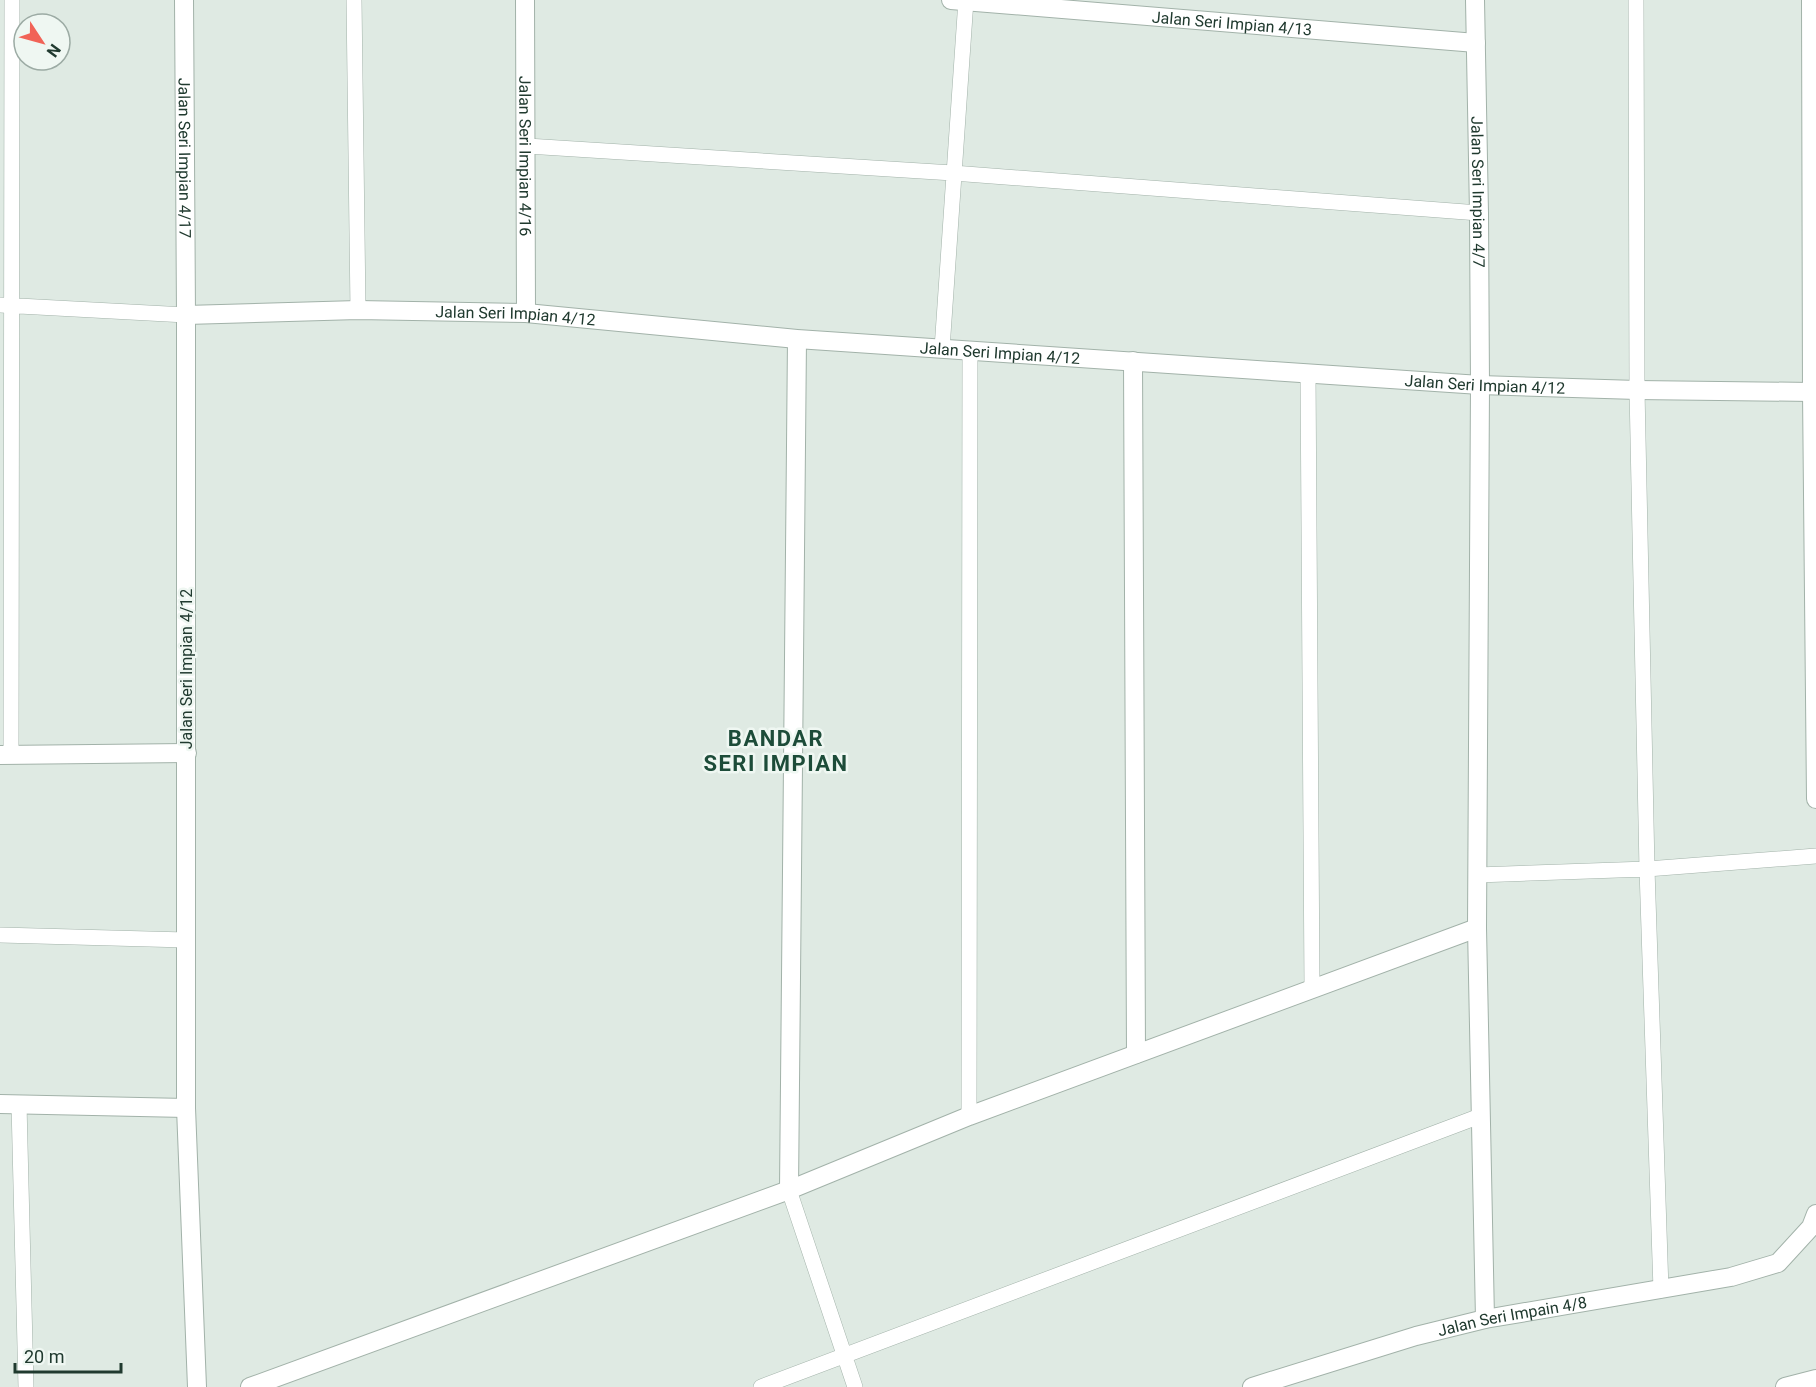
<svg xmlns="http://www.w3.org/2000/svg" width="1816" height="1387" font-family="Roboto,sans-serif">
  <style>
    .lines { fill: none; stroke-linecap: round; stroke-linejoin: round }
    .service-casing { stroke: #a2b2a9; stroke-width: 16 }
    .minor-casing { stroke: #a2b2a9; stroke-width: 20 }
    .tertiary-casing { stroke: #a2b2a9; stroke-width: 20 }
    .service { stroke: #fff; stroke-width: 15 }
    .minor { stroke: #fff; stroke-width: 18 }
    .tertiary { stroke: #fff; stroke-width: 18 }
    .labels { text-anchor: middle; stroke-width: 5; stroke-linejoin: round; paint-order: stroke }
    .street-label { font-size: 16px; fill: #203a2f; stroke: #eff7f2 }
    .district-label { font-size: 22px; font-weight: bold; letter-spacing: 1.5px; fill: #1d4c39; stroke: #eff7f2 }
  </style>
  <rect width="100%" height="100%" fill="#dfeae3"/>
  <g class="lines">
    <defs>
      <path id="service" d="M 354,0 L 358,310
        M 1636,0 L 1637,390 L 1647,869 L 1661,1290
        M 527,146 L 953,173 L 1479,213
        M 0,305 L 186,315
        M 942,349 L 966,0
        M 1308,373 L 1312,988
        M 11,755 L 12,0
        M 1477,875 L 1647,869 L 1816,856
        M 0,935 L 186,940
        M 19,1104 L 26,1387
        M 969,1116 L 970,350
        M 789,1190 L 855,1387
        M 761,1387 L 1480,1116"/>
      <g id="minor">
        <path id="s1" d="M 184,0 L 186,315"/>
        <path id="s2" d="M 525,0 L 526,313"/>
        <path id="s3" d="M 951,0 L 1476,43"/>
        <path id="s4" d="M 1475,0 L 1479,213 L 1480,385 L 1477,928 L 1485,1319"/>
        <path d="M 1811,0 L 1812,392 L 1816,799"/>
        <path d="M 1133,361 L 1136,1054"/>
        <path d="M 0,755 L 187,753"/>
        <path d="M 0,1104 L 186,1108"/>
        <path d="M 789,1190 L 797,339"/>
        <path id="s5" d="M 197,1387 L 186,1108 L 186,315 L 358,310 L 526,313 L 797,339 L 1480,385 L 1637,390 L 1812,392"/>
        <path d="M 250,1387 L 789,1190 L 969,1116 L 1477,928"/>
        <path id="s6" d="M 1252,1387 L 1416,1336 L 1485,1319 L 1731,1277 L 1778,1263 L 1811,1227 L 1816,1214"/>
      </g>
      <path id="tertiary" d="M 1785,1387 L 1816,1379"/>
    </defs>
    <!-- service casing -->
    <use href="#service" class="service-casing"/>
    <!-- minor casing -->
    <use href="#minor" class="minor-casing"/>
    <!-- tertiary casing -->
    <use href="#tertiary" class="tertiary-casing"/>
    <!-- service -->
    <use href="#service" class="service"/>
    <!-- minor -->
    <use href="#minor" class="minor"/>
    <!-- tertiary -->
    <use href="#tertiary" class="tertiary"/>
  </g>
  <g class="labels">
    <!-- street labels -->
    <g class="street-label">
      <text dy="6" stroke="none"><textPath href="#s3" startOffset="282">Jalan Seri Impian 4/13</textPath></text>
      <text dy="6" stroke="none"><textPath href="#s1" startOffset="158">Jalan Seri Impian 4/17</textPath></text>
      <text dy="6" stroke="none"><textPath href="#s2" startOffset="156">Jalan Seri Impian 4/16</textPath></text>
      <text dy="6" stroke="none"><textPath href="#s4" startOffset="192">Jalan Seri Impian 4/7</textPath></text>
      <text dy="6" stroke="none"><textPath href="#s5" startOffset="1402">Jalan Seri Impian 4/12</textPath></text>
      <text dy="6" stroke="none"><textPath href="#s5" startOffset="1888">Jalan Seri Impian 4/12</textPath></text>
      <text dy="6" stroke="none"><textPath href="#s5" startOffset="2374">Jalan Seri Impian 4/12</textPath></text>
      <text transform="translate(186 669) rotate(-90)" y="6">Jalan Seri Impian 4/12</text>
      <text dy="6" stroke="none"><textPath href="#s6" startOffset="270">Jalan Seri Impain 4/8</textPath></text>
    </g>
    <!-- district labels -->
    <g class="district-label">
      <text x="776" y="746">BANDAR<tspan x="776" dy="25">SERI IMPIAN</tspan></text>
    </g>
  </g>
  <!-- north arrow -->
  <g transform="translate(42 42) rotate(126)"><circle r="28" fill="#eff7f2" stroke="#9caba4" stroke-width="1.5"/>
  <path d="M0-4.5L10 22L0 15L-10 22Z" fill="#f16357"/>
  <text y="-9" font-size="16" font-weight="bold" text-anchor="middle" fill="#203a2f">N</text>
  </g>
  <!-- scale -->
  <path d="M15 1363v9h106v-9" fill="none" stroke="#203a2f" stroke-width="3"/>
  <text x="24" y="1363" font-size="18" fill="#203a2f" stroke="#eff7f2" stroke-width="4.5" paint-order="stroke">20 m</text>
</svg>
